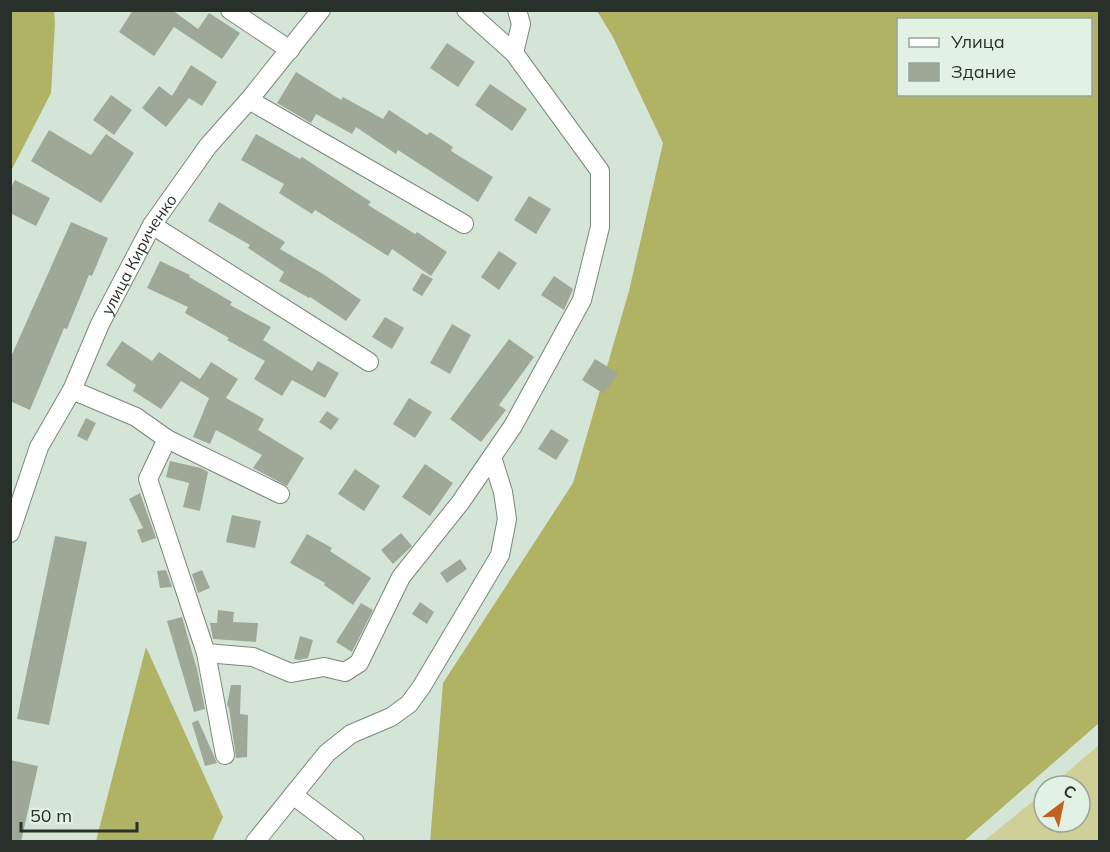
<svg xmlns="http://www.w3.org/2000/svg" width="1110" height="852" font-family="Mulish,sans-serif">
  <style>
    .green { fill: #ced097 }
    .forest { fill: #b0b364; fill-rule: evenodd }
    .building { fill: #9fa897 }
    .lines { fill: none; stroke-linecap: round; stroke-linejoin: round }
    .minor-casing { stroke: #79887c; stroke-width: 20 }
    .minor { stroke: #fff; stroke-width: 18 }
    .labels { text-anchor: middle; stroke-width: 4.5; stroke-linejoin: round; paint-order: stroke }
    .street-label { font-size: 16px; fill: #292f2a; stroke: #e1f2e4 }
  </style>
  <rect width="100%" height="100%" fill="#d4e5d7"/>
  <!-- green -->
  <path class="green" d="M 1099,745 L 1099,841 L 984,841 L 1044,792 L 1044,822 L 1080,822 L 1080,786 L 1051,786 Z"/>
  <!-- forest -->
  <path class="forest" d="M 11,10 L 54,11 L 55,22 L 51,93 L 11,171 Z
    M 597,11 L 1099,11 L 1099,723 L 964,841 L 430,842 L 443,683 L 573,483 L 629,291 L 663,143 L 613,37 ZM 898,20 L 1090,20 L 1090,94 L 898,94 Z
    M 146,647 L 223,817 L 212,841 L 96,841 Z"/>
  <!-- building -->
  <path class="building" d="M 133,10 L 172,10 L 198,29 L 209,13 L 240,33 L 222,59 L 174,27 L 154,56 L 119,32 Z
    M 447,43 L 475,62 L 458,87 L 430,68 Z
    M 191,65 L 217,82 L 202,106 L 189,98 L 166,127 L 142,108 L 159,86 L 172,96 Z
    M 296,72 L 341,100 L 343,97 L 383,119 L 389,110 L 427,135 L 430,132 L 453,147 L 451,151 L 493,177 L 478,202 L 398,150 L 396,154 L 356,127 L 352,134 L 316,114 L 311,123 L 277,103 Z
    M 490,84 L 527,109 L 512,131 L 475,105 Z
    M 111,95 L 132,110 L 114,135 L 93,120 Z
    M 49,130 L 91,155 L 106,134 L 134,153 L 101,203 L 31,161 Z
    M 256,134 L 300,159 L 302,157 L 371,202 L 368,205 L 415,234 L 417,232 L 447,252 L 431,276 L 392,249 L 388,256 L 315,210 L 312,214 L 279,193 L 284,184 L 241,160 Z
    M 15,180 L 50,198 L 36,226 L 10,213 L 10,189 Z
    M 529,196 L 551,209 L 536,234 L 514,220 Z
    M 219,202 L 285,242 L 280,249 L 323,274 L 361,300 L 346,321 L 310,297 L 309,298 L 279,281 L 284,272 L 248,248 L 250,245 L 208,221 Z
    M 71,222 L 108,238 L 92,276 L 89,275 L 67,329 L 64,328 L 30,410 L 10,401 L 10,359 Z
    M 499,251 L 517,263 L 499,290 L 481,277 Z
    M 160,261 L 190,275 L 189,277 L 232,302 L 230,305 L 271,327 L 263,340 L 312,371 L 318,361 L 339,373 L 325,398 L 292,380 L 282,396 L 254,379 L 265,361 L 227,340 L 229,338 L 185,313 L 188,307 L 147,288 Z
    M 422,273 L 433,279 L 422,296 L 412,290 Z
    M 554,276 L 573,289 L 564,310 L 541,295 Z
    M 385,317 L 404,328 L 392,349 L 372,337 Z
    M 452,324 L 471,335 L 450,374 L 430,363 Z
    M 509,339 L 534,357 L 499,405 L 506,410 L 481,442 L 450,419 Z
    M 122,341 L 152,361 L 159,352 L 200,379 L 211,362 L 238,379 L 226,398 L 264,419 L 258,430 L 304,458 L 287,486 L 253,468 L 262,455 L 216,430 L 210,444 L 193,437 L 209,398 L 181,381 L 161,409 L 133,391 L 136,385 L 106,365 Z
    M 595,359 L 618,373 L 604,394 L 582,380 Z
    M 409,398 L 432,412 L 415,438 L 393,424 Z
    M 327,411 L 339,419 L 331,430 L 319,422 Z
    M 86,418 L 96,423 L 87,441 L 77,436 Z
    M 551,429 L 569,440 L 556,460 L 538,449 Z
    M 170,461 L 201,468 L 208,472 L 200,511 L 183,507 L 189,483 L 166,477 Z
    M 425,464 L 453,483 L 430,516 L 402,497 Z
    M 355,469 L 380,486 L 364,511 L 338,494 Z
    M 140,493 L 156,538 L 142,543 L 137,530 L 143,528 L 129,499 Z
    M 232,515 L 261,521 L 255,548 L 226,542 Z
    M 401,533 L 412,546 L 393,564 L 381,550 Z
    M 307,534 L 332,548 L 330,551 L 371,578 L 353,605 L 324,585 L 325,583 L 290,563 Z
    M 55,536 L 87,542 L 49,725 L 17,719 Z
    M 460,559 L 467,569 L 447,583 L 440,573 Z
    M 166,570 L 172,587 L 160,588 L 157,571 Z
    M 202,570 L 210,588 L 198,593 L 192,574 Z
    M 420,602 L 434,612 L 427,624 L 412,614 Z
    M 361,603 L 373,610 L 352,652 L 336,642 Z
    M 218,610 L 234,612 L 233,622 L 258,623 L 256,642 L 213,639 L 210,623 L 217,623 Z
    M 182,617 L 197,669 L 205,709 L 194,712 L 167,621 Z
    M 300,636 L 313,640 L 308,658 L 299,660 L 294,659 Z
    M 231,685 L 241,685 L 240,714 L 248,715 L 247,757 L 236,758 L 229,708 L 227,705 Z
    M 198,720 L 217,763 L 205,766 L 192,723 Z
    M 10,760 L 38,766 L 21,842 L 10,842 Z"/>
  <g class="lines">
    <defs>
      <g id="minor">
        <path d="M 230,10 L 290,50"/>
        <path d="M 514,53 L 521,24 L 517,10"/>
        <path d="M 249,100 L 464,224"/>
        <path d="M 152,225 L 369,362"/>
        <path d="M 72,390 L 136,417 L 167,439 L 280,494"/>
        <path d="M 167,439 L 148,479 L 206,653 L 225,755"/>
        <path id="s1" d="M 10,533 L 39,447 L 72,390 L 100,324 L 152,225 L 208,146 L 249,100 L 321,10"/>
        <path d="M 206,653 L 253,657 L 291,673 L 324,667 L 345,672 L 359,663 L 401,577 L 460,503 L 513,426 L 582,300 L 600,227 L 600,171 L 514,53 L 466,10"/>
        <path d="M 293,795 L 355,842"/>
        <path d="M 255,842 L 327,753 L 351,734 L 391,717 L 409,704 L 422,686 L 500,555 L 507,519 L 503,492 L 492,457"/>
      </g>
    </defs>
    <!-- minor casing -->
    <use href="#minor" class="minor-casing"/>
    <!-- minor -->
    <use href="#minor" class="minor"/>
  </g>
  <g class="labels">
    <!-- street labels -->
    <g class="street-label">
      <text dy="6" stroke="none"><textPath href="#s1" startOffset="308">улица Кириченко</textPath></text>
    </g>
  </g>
  <!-- border -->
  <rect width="1110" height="852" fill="none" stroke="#292f2a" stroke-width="24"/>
  <!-- legend -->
  <rect x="897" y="18" width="195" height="78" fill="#e1f2e4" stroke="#97a49a" stroke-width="1.5"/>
  <rect x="909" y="38" width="30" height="9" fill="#ffffff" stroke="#97a49a" stroke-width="1.5"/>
  <text x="951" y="48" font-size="18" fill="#292f2a">Улица</text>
  <rect x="909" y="63" width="30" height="18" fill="#9fa897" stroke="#97a49a" stroke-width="1.5"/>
  <text x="951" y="78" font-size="18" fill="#292f2a">Здание</text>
  <!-- north arrow -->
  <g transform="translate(1062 804) rotate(32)"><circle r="28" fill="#e1f2e4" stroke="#97a49a" stroke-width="1.5"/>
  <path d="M0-4.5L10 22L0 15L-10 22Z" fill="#c26024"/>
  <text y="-9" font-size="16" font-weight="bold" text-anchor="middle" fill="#292f2a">С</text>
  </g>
  <!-- scale -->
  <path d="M21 822v9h116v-9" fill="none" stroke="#292f2a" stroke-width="3"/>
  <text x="30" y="822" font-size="18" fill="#292f2a" stroke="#e1f2e4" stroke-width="4.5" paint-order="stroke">50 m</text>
</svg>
